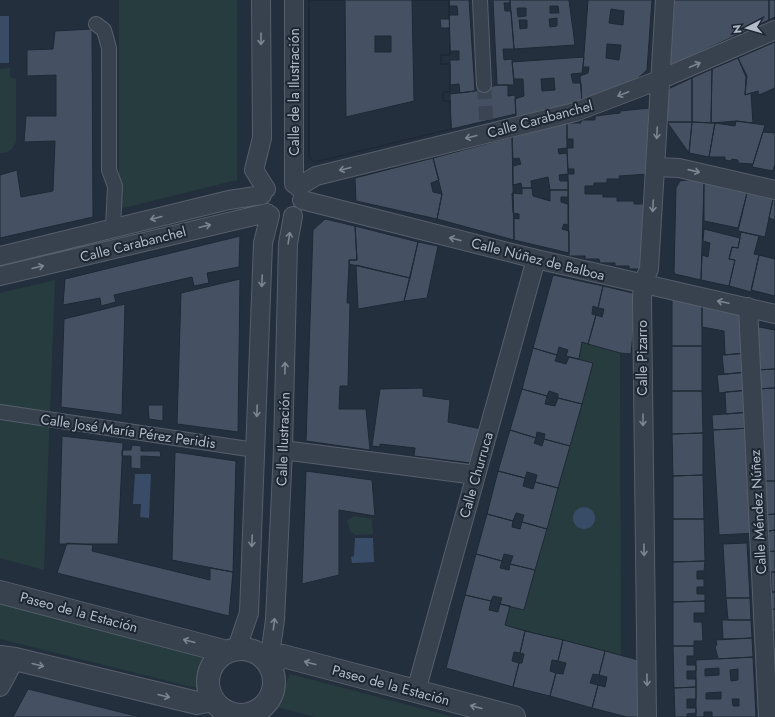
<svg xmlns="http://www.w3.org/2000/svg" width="775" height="717" font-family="Jost,sans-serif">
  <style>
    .green { fill: #263c3f }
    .water { fill: #394c67 }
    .building { fill: #455162; stroke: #1f2835; fill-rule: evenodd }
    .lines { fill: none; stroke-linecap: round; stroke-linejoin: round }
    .pedestrian-tunnel { stroke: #3a4453; stroke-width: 14; stroke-dasharray: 14 7; stroke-linecap: butt }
    .pedestrian-casing { stroke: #565f6c; stroke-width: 16 }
    .minor-casing { stroke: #565f6c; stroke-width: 20 }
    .tertiary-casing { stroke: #565f6c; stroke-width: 24 }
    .pedestrian { stroke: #38414e; stroke-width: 14 }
    .minor { stroke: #38414e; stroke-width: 18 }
    .tertiary { stroke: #38414e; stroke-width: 22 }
    .oneway { stroke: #7c8592 }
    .labels { text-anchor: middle; stroke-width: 4; stroke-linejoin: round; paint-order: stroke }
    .street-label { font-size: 14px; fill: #b4bcc9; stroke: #1d2633 }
  </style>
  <rect width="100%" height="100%" fill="#242f3e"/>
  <!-- green -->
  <path class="green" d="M 119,0 L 237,0 L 237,180 L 119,209 Z
    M 10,68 L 10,77 L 16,79 L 16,142 C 12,150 9,153 0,153 L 0,69 Z
    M 55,280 L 44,570 L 0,558 L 0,293 Z
    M 582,342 L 620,353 L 621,655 L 505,625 L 510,606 L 524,610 L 593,363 L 579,359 Z
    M 354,516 L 372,519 L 373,534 L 354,535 L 354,533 L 351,533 L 347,520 Z
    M 0,603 L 206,652 L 196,688 L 0,639 Z
    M 290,674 L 454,717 L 316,717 L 276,707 Z"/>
  <!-- water -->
  <path class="water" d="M 0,16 L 9,16 L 9,63 L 0,63 Z
    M 135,474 L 151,474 L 149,518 L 140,517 L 141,504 L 133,504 Z
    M573 518a11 11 0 1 1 22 0a11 11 0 1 1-22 0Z
    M 355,538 L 373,538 L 374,562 L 352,563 L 351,557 L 354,556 Z"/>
  <!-- building -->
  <path class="building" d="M 309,0 L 345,0 L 346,117 L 414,101 L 412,0 L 449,0 L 450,55 L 441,55 L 441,64 L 450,64 L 450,92 L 443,92 L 443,101 L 450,101 L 451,129 L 315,162 L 309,158 Z
    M 309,0 L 449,0 L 450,55 L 441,55 L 441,64 L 450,64 L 450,92 L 443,92 L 443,101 L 450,101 L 451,129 L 315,162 L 309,158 Z
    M 449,0 L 469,0 L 475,91 L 460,93 L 459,84 L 450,85 L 450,60 L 459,60 L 459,51 L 450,51 L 449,28 L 441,28 L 440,19 L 449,19 L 449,15 L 458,15 L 457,6 L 449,6 Z
    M 493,0 L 510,0 L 510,3 L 504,3 L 505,11 L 511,11 L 514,49 L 503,49 L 504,60 L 512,59 L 514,85 L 497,85 Z
    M 510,0 L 569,0 L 575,45 L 514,49 ZM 550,6 L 558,6 L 559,13 L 550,13 ZM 517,8 L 526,8 L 526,16 L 518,17 ZM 557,18 L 557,26 L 550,27 L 549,19 ZM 519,20 L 527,20 L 527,28 L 520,29 Z
    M 588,0 L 652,0 L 647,70 L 636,80 L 582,103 L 580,76 L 588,73 L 589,67 L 583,67 ZM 611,9 L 624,11 L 623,25 L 609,23 ZM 607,44 L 621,45 L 619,60 L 606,58 Z
    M 671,0 L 769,0 L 769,20 L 672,65 L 666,62 Z
    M 769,0 L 775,0 L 775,17 L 769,20 Z
    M 92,29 L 93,217 L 0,238 L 0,175 L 17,170 L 21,197 L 53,191 L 55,141 L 24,142 L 26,116 L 56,116 L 56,75 L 27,76 L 27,50 L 53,49 L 55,31 Z
    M 375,36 L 391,36 L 391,52 L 375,52 Z
    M 775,42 L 775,88 L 759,95 L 758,91 L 745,95 L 747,76 L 738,58 Z
    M 584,57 L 582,73 L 571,74 L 573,83 L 581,83 L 582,103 L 516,118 L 515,99 L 524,96 L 523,79 L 514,79 L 512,62 ZM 554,78 L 555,90 L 542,91 L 541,79 Z
    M 738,58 L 746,77 L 745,95 L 751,93 L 753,123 L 736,121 L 711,123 L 712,69 Z
    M 712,69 L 711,123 L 692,122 L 692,78 Z
    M 692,78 L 692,122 L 667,122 L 668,89 Z
    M 497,85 L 508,85 L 508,96 L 515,95 L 516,114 L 451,129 L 450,94 L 475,91 Z
    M 649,108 L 649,174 L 619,176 L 620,179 L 607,179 L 607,183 L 594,183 L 594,186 L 585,186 L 585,194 L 603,194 L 603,197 L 617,197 L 617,201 L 634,201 L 634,204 L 647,204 L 647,269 L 629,269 L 629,266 L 615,266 L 615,263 L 600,263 L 599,259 L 585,259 L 585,256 L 569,256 L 568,174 L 574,174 L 574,169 L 568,169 L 567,148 L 573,148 L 573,139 L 567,139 L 567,123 L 581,123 L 581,120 L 595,120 L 595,116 L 620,113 L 620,111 Z
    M 736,121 L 765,125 L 753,164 L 738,163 L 738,160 L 732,159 L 731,161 L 725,160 L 725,157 L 709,157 L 715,123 L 735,126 Z
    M 667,122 L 692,122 L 689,153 Z
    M 692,122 L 715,123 L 709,157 L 689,153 Z
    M 567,123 L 567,148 L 558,149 L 559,154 L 567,153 L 568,174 L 559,175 L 560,181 L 568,181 L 568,190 L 550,190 L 548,177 L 531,181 L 532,188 L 522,188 L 521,183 L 513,185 L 513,166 L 521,164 L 519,158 L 513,159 L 512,137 Z
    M 763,132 L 775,133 L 775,164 L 773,171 L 752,167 Z
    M 512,137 L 514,240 L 437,219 L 442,194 L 433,158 Z
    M 433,158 L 439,180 L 431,183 L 433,192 L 442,194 L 437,219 L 356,201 L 355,178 Z
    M 693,179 L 693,181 L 701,181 L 704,183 L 701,280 L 675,274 L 674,272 L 676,188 L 680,181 Z
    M 704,183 L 747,193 L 738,228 L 704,221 Z
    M 522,188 L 532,188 L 533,196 L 550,201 L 550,190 L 568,190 L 568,197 L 561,197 L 561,202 L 568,204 L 568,225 L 564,224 L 562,229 L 569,231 L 569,253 L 514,240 L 514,218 L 519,219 L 519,214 L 513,213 L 512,193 L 522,194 Z
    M 747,193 L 773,199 L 765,237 L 738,231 Z
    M 773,199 L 775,199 L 775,220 L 769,218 Z
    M 325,219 L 355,226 L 357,260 L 349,260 L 349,264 L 347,303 L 350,303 L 348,386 L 340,386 L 339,409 L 366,409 L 370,450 L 306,441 L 313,230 Z
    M 355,226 L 418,242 L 410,278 L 349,264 L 349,260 L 357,260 Z
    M 704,229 L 740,238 L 738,248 L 732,247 L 729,259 L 735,260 L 729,286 L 701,280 L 702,255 L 708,257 L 710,243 L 703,241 Z
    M 741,232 L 759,236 L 754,254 L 759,255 L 751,292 L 729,286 L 735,260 L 729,259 L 732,247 L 738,248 Z
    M 240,236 L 239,267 L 207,273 L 209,283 L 194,286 L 192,277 L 114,295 L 116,302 L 101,306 L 100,298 L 63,305 L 65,279 Z
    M 418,242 L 438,246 L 427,298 L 404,301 Z
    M 759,255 L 775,259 L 775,296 L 751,290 Z
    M 356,265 L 410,278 L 404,301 L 358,309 Z
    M 553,275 L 603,286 L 598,308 L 593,306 L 592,314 L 596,315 L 588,344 L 582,342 L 579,359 L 566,356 L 568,350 L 559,347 L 557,355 L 533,348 Z
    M 240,279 L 238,432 L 177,424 L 181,293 Z
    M 603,286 L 637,294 L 631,354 L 620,353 L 588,344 L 596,315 L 602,317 L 604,309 L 598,308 Z
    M 672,297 L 702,305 L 702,346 L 672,346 Z
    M 125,304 L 122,415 L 61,407 L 64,319 Z
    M 702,305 L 742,315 L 747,353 L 725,355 L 724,331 L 702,327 Z
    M 754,326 L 775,330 L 775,369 L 756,370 Z
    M 672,346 L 702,346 L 702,391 L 672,391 Z
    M 533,348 L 557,355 L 555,361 L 566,364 L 569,357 L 593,363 L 582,404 L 558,398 L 558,394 L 549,391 L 547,396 L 522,389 Z
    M 747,353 L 748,372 L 724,374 L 722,355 Z
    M 775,369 L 775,388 L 755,389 L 754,370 Z
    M 748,372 L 749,390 L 719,393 L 717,375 Z
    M 423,388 L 423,396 L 450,400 L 448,422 L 481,429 L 471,463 L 414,456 L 415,448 L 380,444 L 380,447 L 372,446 L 380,389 Z
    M 775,388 L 775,481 L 759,481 L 755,389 Z
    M 522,389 L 547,396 L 545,404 L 555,406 L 558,398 L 582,404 L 570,446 L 544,439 L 545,434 L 537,432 L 536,438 L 510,430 Z
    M 749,390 L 750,412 L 726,414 L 725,392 Z
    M 672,391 L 702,391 L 703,433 L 672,434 Z
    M 148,405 L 163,405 L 163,421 L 149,419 Z
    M 750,412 L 751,428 L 713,430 L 712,415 Z
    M 751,428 L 756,533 L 719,535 L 713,430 Z
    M 510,430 L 536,438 L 534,443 L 542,446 L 544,439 L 570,446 L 558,488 L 535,482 L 537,475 L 527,472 L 525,478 L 498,471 Z
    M 703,433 L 703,475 L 673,476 L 672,434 Z
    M 62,436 L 123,443 L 118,544 L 59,544 Z
    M 132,445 L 141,446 L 141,451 L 160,451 L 161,457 L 141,456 L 141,469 L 131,468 L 131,456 L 122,456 L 122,450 L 131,450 Z
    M 175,452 L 236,461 L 233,572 L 172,560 Z
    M 306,471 L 372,480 L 375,516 L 339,510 L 339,575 L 302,584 Z
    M 498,471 L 525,478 L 523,486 L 533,489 L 535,482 L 558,488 L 547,529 L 522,522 L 524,515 L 516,513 L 513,521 L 487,514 Z
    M 703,475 L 704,519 L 673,519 L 673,476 Z
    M 759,481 L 775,481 L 775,514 L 762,515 Z
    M 487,514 L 513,521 L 512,527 L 520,529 L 522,522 L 547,529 L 535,570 L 510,564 L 513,556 L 504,554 L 502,561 L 476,554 Z
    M 775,514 L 775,530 L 763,532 L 762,515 Z
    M 673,519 L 704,519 L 705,561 L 673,562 Z
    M 775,530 L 775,551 L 765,552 L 763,532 Z
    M 67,543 L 93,545 L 92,551 L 210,580 L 210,568 L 233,572 L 229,616 L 57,573 Z
    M 747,543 L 750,598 L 726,598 L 723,544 Z
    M 775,551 L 775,572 L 766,572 L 765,552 Z
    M 476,554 L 502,561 L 500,568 L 509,570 L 510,564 L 535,570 L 524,610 L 500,604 L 502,598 L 493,596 L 491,601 L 465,595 Z
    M 705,561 L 704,571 L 697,571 L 697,579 L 704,579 L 704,587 L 697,587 L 697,594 L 705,594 L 705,601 L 673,602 L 673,562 Z
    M 771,572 L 775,572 L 775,592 L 772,592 Z
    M 768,592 L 775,592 L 775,609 L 769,610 Z
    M 465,595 L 491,601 L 489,610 L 498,612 L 500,604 L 510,606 L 505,625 L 525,631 L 520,653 L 514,652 L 512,661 L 519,663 L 513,687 L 446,668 Z
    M 726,598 L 750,598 L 751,620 L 728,620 Z
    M 705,601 L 705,613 L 694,613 L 694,622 L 702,622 L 703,641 L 694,641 L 694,646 L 673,646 L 673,602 Z
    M 775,609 L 775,632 L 770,632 L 769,610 Z
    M 722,620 L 751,620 L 752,638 L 723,639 Z
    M 525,631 L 563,640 L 558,661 L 552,660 L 550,671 L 556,673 L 550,696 L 513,687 L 519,663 L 522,663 L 524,654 L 520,653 Z
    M 752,638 L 753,657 L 718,659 L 715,646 L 717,645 L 716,640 Z
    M 563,640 L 605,651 L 599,675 L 593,674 L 590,683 L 598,685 L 592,708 L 550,696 L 556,673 L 563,674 L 566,663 L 558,661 Z
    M 673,646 L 694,646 L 694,656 L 687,656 L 687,665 L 696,665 L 696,671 L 687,671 L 687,679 L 696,679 L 696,687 L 674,688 Z
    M 605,651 L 642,661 L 641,717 L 627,717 L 592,708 L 598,685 L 605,687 L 607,677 L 599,675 Z
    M 753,657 L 756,717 L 712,717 L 712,712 L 704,712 L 704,717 L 696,717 L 696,660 ZM 719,668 L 719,675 L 705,676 L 705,669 ZM 738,669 L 738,680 L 731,681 L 730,670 ZM 721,692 L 721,699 L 706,699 L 706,693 ZM 732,699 L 739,699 L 739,706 L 733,706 Z
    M 696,687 L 696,699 L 687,699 L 687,708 L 696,708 L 696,713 L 687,714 L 687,717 L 675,717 L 674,688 Z
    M 28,689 L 140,717 L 13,717 Z"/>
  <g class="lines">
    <!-- pedestrian-tunnel -->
    <path class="pedestrian-tunnel" d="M 484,85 L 487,133"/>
    <defs>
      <path id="pedestrian" d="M 480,0 L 484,85
        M 96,24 L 104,30 L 109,48 L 109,170 L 115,186 L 113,229
        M 0,412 L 255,450"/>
      <path id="minor" d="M 261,0 L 262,138 L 254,170 L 266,189
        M 294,0 L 294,184
        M 655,167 L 679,168 L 775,190
        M 298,187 L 316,176 L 575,112 L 659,80 L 775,30
        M 302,200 L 536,259 L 775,314
        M 0,256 L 229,200 L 262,195
        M 0,276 L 267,213
        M 748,307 L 768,717
        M 283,450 L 476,475
        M 237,648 L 249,613 L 263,243 L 270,215
        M 269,662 L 275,620 L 283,450 L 288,244 L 293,216
        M 0,687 L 15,659
        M 416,691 L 536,259
        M 234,714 L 234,717
        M 252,717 L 252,714
        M 647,717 L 642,299 L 643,283 L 649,269 L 665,0"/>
      <path id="tertiary" d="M 0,592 L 227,652
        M208 682a33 33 0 1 1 66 0a33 33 0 1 1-66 0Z
        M 0,657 L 15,659 L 197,703 L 213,700
        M 270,665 L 283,656 L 514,717"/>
    </defs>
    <!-- pedestrian casing -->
    <use href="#pedestrian" class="pedestrian-casing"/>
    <!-- minor casing -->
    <use href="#minor" class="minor-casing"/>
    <!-- tertiary casing -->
    <use href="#tertiary" class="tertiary-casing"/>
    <!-- pedestrian -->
    <use href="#pedestrian" class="pedestrian"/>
    <!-- minor -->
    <use href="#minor" class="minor"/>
    <!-- tertiary -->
    <use href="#tertiary" class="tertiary"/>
  </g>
  <!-- one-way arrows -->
  <defs><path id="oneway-shaft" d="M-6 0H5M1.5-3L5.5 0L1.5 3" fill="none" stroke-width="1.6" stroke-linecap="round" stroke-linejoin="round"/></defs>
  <g class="oneway">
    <use href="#oneway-shaft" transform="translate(261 39) rotate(90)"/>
    <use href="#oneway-shaft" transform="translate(695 65) rotate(-23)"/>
    <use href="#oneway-shaft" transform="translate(623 94) rotate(158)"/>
    <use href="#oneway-shaft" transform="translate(657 133) rotate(93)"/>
    <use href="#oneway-shaft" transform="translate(471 137) rotate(166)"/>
    <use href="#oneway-shaft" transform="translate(345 169) rotate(166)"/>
    <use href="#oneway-shaft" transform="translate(694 171) rotate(13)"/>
    <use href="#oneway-shaft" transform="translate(653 206) rotate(93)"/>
    <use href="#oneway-shaft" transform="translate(156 218) rotate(166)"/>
    <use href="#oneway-shaft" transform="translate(205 226) rotate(-14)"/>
    <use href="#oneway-shaft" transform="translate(289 238) rotate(-81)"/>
    <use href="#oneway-shaft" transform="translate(455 239) rotate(-166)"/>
    <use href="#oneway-shaft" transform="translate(38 267) rotate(-14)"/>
    <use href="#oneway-shaft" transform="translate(262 281) rotate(92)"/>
    <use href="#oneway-shaft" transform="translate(723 302) rotate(-168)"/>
    <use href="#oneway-shaft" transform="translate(285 368) rotate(-89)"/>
    <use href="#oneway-shaft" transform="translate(257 411) rotate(92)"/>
    <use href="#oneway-shaft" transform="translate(643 420) rotate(90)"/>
    <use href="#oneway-shaft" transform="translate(252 541) rotate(92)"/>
    <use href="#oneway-shaft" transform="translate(644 550) rotate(89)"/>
    <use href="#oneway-shaft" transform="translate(274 624) rotate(-83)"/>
    <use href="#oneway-shaft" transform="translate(189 641) rotate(-165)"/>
    <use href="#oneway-shaft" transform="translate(310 663) rotate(-165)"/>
    <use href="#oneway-shaft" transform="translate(38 665) rotate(14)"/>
    <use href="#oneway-shaft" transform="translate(647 680) rotate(89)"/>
    <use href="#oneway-shaft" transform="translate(164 696) rotate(14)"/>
    <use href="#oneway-shaft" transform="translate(476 707) rotate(-165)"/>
  </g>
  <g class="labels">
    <!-- street labels -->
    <g class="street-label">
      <text transform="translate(294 92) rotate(-90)" y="5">Calle de la Ilustración</text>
      <text transform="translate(540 119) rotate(-15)" y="5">Calle Carabanchel</text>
      <text transform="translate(133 244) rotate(-14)" y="5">Calle Carabanchel</text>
      <text transform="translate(538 259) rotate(14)" y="5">Calle Núñez de Balboa</text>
      <text transform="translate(642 358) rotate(-90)" y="5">Calle Pizarro</text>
      <text transform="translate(128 431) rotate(8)" y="5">Calle José María Pérez Peridis</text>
      <text transform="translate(283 439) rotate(-88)" y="5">Calle Ilustración</text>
      <text transform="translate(476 475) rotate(-74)" y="5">Calle Churruca</text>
      <text transform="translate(758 512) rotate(-93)" y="5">Calle Méndez Núñez</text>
      <text transform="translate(79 612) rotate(15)" y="5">Paseo de la Estación</text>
      <text transform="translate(391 685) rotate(15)" y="5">Paseo de la Estación</text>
    </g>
  </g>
  <!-- north arrow -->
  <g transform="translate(747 28) rotate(264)" stroke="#1d2633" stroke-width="3" paint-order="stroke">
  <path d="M0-3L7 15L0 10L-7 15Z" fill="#b4bcc9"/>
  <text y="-6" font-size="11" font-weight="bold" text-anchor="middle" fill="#b4bcc9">N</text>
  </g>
</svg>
